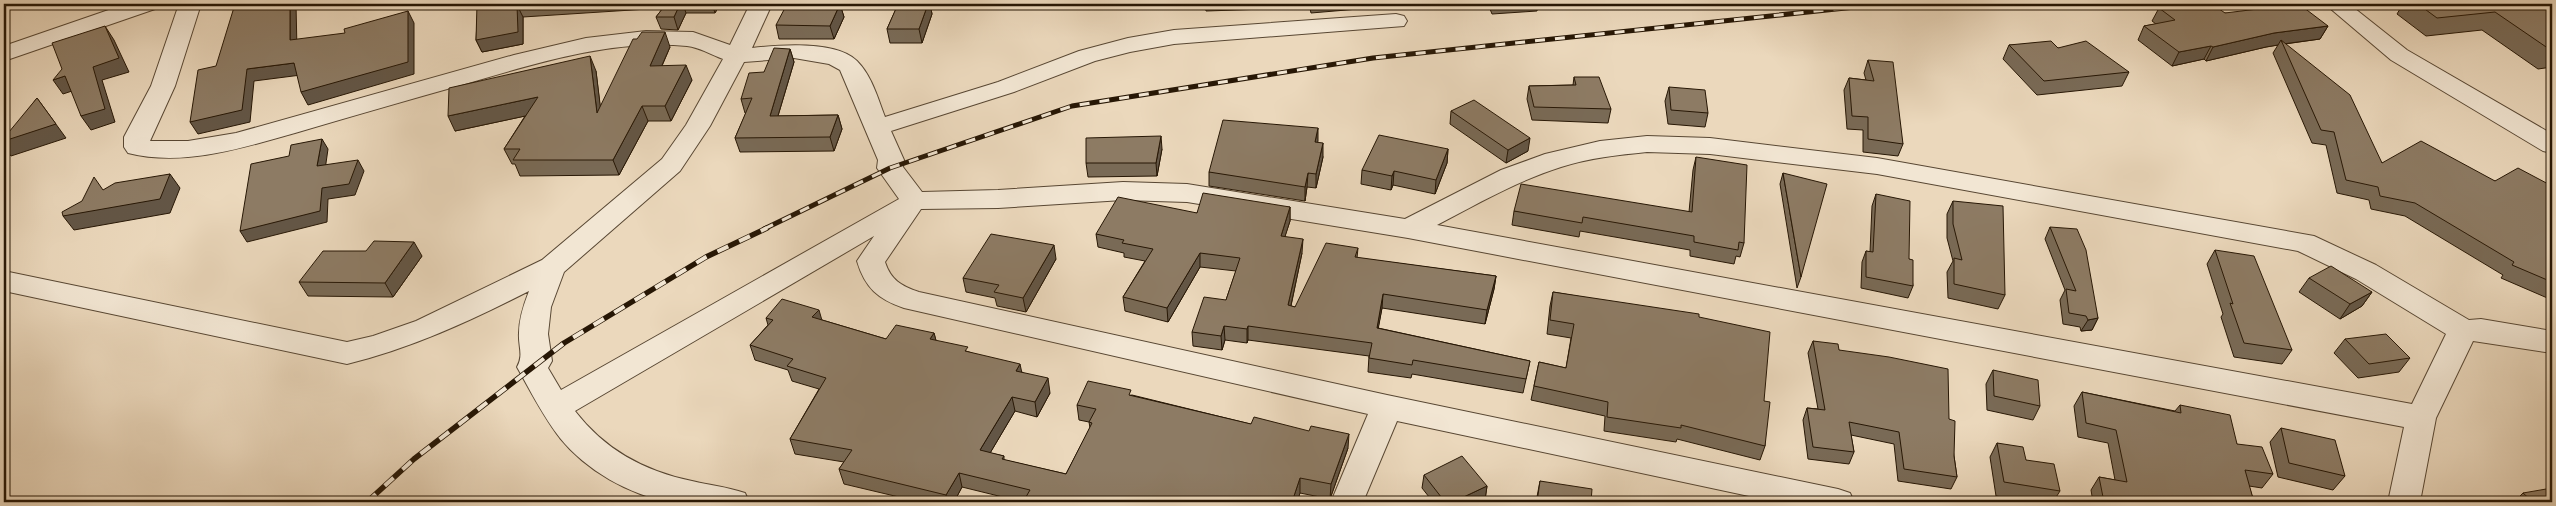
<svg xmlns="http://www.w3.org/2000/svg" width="2556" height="506" font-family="Alegreya,serif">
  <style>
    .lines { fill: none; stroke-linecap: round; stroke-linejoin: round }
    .minor-casing { stroke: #584733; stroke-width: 2 }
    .minor { fill: #f2e6d3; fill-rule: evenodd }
    .rail-far1-casing { stroke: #271705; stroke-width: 5 }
    .rail-casing { stroke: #271705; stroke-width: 5.5 }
    .rail-far1 { stroke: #f2e6d3; stroke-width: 3; stroke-dasharray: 10; stroke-linecap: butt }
    .rail { stroke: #f2e6d3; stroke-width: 4; stroke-dasharray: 12; stroke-linecap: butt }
    .wall { fill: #796a56; stroke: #271705 }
    .shaded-wall { fill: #635646; stroke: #271705 }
    .building { fill: #8d7b64; stroke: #271705 }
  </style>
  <rect width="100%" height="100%" fill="#ebd8bc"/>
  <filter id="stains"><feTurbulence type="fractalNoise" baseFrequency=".004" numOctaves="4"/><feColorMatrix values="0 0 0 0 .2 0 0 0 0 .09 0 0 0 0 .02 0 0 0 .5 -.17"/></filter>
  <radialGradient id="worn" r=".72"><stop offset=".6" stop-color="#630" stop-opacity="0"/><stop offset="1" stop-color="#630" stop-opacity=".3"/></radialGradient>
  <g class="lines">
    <defs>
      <path id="minor" d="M 126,4 L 158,4 L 155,9 L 4,61 L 4,46 Z
        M 179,4 L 201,4 L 175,86 L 150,141 L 188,141 L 236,133 L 514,55 L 586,38 L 646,31 L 693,32 L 730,45 L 750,4 L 772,4 L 752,48 C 779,45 836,40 857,61 C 872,76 878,99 885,117 L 998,82 L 1079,51 L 1128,38 L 1174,30 L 1396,14 L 1404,16 L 1407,21 L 1404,26 L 1174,44 L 1130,52 L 1095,61 L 1014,92 L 891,131 L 904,160 L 903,167 L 922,192 L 998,190 L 1123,182 L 1187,184 L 1405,219 L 1501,170 L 1545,154 L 1600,141 L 1647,136 L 1710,138 L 1877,158 L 2314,236 L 2376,265 L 2469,320 L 2481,319 L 2552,331 L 2552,353 L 2473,341 L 2436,418 L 2420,502 L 2388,502 L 2404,427 L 1408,238 L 1187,202 L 1123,200 L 998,208 L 921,209 L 885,262 C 891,280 901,286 919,292 L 1387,395 L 1838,489 L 1850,493 L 1854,502 L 1777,502 L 1397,421 L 1363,502 L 1331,502 L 1368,414 L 904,308 C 878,299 865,288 857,261 L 874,236 L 575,411 C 605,450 644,471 692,481 C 709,485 727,487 745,493 L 749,502 C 728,503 690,506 670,502 C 629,495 586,470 560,438 C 543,416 531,392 517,367 C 524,355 518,346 519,333 C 519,318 524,304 529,291 C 470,321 412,348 347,364 L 4,291 L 4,271 L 347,342 L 373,336 L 416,321 L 542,260 L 662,159 L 686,125 L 723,59 C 712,55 699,47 687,46 C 612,39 537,63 465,84 C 408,100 352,116 295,133 C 242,148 183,167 128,153 L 124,147 L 124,137 L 151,86 ZM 794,58 L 829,64 L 840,70 L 878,160 L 877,168 L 899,199 L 561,390 L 548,368 L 552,361 L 548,334 L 551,307 L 564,272 L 680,171 L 710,126 L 744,62 ZM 1647,152 L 1710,154 L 1877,174 L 2298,251 L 2356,279 L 2446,334 L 2412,404 L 1437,225 C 1477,204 1517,181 1561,167 C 1589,158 1618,155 1647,152 Z
        M 2325,4 L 2349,4 L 2407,50 L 2552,134 L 2552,153 L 2543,151 L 2391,60 Z"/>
    </defs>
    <!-- minor casing -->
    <use href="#minor" class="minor-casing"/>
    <!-- minor -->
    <use href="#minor" class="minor"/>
    <defs>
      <path id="rail-far1" d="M 764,229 L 890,168 L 1072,106 L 1373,58 L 1883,4"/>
      <path id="rail" d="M 367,502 L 414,459 L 564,343 L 706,257 L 767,228"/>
    </defs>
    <!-- rail-far1 casing -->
    <use href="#rail-far1" class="rail-far1-casing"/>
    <!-- rail casing -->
    <use href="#rail" class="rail-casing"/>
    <!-- rail-far1 -->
    <use href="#rail-far1" class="rail-far1"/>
    <!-- rail -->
    <use href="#rail" class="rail"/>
  </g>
  <!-- wall -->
  <path class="wall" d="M 478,4 L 720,4 L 715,13 L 686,13 L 678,30 L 661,29 L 656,17 L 663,8 L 523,17 L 523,44 L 482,52 L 476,40 Z
    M 833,4 L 930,4 L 932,14 L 922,43 L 890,43 L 887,29 L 896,9 L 841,8 L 844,17 L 834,39 L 779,39 L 776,25 Z
    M 1205,4 L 1296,4 L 1296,8 L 1206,11 Z
    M 1309,4 L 1382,4 L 1382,7 L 1311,13 Z
    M 1488,4 L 1538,4 L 1537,11 L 1492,14 Z
    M 2403,4 L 2552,4 L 2552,67 L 2538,69 L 2482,30 L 2426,36 L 2397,14 Z
    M 2159,8 L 2225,13 L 2328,26 L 2320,39 L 2285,44 L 2382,163 L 2495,181 L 2552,186 L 2552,300 L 2501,278 L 2503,275 L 2405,216 L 2371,209 L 2369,200 L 2337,193 L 2326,145 L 2312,143 L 2273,53 L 2278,45 L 2266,47 L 2206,61 L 2204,59 L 2172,66 L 2138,40 L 2144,26 L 2156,24 L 2152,21 Z
    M 2009,45 L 2058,48 L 2129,72 L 2122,86 L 2037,95 L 2003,59 Z
    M 670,47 L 662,66 L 692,80 L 671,121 L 648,121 L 619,175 L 520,176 L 515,164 L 512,164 L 504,149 L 525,116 L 455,131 L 596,71 L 600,106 Z
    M 790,49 L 794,62 L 778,116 L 838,115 L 842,129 L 834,151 L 740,152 L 735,138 L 746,113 L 745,113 L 741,99 L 764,72 Z
    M 1868,60 L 1903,144 L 1898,156 L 1863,152 L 1863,130 L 1847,129 L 1844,90 L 1849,78 L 1866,80 L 1864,73 Z
    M 1574,77 L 1611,109 L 1608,123 L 1532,120 L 1527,99 L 1529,86 L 1573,85 Z
    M 1669,87 L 1708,113 L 1705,127 L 1668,124 L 1665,101 Z
    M 1451,111 L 1528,151 L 1506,163 L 1450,124 Z
    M 1317,142 L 1323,157 L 1316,188 L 1307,187 L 1305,201 L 1209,186 L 1209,172 Z
    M 1162,149 L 1157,176 L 1088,177 L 1086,163 Z
    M 1448,149 L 1447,163 L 1435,194 L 1393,185 L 1391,190 L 1361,184 L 1362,170 Z
    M 1696,157 L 1744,243 L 1740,257 L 1736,256 L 1734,264 L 1690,256 L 1690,250 L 1580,231 L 1579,237 L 1512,225 L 1514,211 L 1689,212 L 1693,170 Z
    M 1783,173 L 1801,277 L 1797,288 L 1780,184 Z
    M 1876,194 L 1909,259 L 1913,286 L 1908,298 L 1861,288 L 1862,262 L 1866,251 L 1870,252 L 1872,206 Z
    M 1953,201 L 2005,295 L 1998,309 L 1948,298 L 1947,272 L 1953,261 L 1947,238 L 1947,214 Z
    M 1290,207 L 1290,221 L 1285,236 L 1302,253 L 1291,306 L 1295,307 L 1358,248 L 1357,258 L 1496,276 L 1494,289 L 1485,324 L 1382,308 L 1378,328 L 1530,361 L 1523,393 L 1412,374 L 1411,378 L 1368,372 L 1369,356 L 1248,340 L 1247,343 L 1225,340 L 1222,350 L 1193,346 L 1192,332 L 1226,300 L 1236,271 L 1200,267 L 1168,322 L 1125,311 L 1123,297 L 1145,261 L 1124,257 L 1124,253 L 1098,247 L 1096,234 L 1197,213 Z
    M 2050,227 L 2098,318 L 2092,330 L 2081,331 L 2080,327 L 2063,324 L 2060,300 L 2065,290 L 2045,239 Z
    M 2215,250 L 2292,350 L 2282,364 L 2234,357 L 2221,317 L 2223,314 L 2207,264 Z
    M 422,256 L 393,297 L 308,296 L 299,282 Z
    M 1056,259 L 1026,312 L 997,306 L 995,298 L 966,292 L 963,278 Z
    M 2309,278 L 2372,292 L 2362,306 L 2340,319 L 2299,292 Z
    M 1553,292 L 1699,317 L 1764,401 L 1765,446 L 1760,460 L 1677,439 L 1676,442 L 1604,431 L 1605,416 L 1531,400 L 1539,362 L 1566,368 L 1571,338 L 1547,334 L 1550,306 Z
    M 766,318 L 822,320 L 886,339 L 934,333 L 936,341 L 969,352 L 1022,372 L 1050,393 L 1037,417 L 1015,411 L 990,453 L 1004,456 L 1004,460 L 1066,474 L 1090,428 L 1089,422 L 1079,420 L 1077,405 L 1132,395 L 1348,448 L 1330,499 L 1300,493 L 1297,502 L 1023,502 L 962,487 L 954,502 L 920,502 L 844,484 L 839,469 L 844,462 L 795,454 L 790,439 L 819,389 L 792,381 L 788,370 L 755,360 L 750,345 L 768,325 Z
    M 2345,339 L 2410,358 L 2399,372 L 2358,378 L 2334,353 Z
    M 1813,341 L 1839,350 L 1949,419 L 1954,456 L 1957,477 L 1951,489 L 1898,481 L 1894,444 L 1851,435 L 1854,452 L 1849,464 L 1808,459 L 1803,420 L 1807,408 L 1818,409 L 1808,353 Z
    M 1993,370 L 2040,406 L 2033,420 L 1987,410 L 1986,384 Z
    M 2082,392 L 2175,411 L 2180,405 L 2237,444 L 2273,474 L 2262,488 L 2249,486 L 2254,502 L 2093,502 L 2091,490 L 2099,477 L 2115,480 L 2108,443 L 2078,437 L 2074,406 Z
    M 2281,428 L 2345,476 L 2333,490 L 2278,477 L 2270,442 Z
    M 1997,443 L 2026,460 L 2060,491 L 2053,502 L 2033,502 L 1996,496 L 1990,457 Z
    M 1424,475 L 1487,486 L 1485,500 L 1481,502 L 1433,502 L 1422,488 Z
    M 1540,481 L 1591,502 L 1536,502 Z
    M 2523,493 L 2552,502 L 2514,502 Z"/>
  <!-- shaded-wall -->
  <path class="shaded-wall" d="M 290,4 L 296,4 L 297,51 L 290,40 Z
    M 680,4 L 683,4 L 686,13 L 678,30 L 674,17 Z
    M 712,4 L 720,4 L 715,13 Z
    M 840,4 L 844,17 L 834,39 L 830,26 Z
    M 928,4 L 930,4 L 932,14 L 922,43 L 919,29 Z
    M 517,5 L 523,17 L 523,44 L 482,52 L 476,40 Z
    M 408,11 L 414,23 L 414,74 L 308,105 L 301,92 Z
    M 105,26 L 114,40 L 129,72 L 102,80 L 115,122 L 91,130 L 81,116 L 93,67 Z
    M 2328,26 L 2320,39 L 2283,44 L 2281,40 L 2278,45 L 2266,47 L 2206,61 L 2213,47 L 2274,33 Z
    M 665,32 L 670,47 L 655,81 L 650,66 Z
    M 2211,46 L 2204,59 L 2172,66 L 2179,52 Z
    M 790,49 L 794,62 L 774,129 L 770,116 Z
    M 590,56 L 596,71 L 603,128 L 597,113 Z
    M 294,63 L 301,75 L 254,81 L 250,122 L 198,134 L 190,122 L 247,69 Z
    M 686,65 L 692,80 L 671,121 L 665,106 Z
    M 65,76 L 75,90 L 63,94 L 53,80 Z
    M 538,97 L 544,112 L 455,131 L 448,116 Z
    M 37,98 L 66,138 L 11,156 L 4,147 L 4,141 Z
    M 642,106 L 648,121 L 619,175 L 613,160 Z
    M 838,115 L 842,129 L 834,151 L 830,137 Z
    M 1318,128 L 1318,141 L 1314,156 L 1315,142 Z
    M 1161,136 L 1162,149 L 1157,176 L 1156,163 Z
    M 1530,138 L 1528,151 L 1506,163 L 1508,150 Z
    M 322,139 L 328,149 L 324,177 L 317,166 Z
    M 1323,143 L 1323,157 L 1316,188 L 1316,174 Z
    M 1448,149 L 1447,163 L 1435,194 L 1436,180 Z
    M 358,160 L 364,171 L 355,195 L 328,199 L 327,222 L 247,242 L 240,231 L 322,188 Z
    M 1394,171 L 1393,185 L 1391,190 L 1392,176 Z
    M 1308,173 L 1307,187 L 1305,201 L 1305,187 Z
    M 170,174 L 180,188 L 170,213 L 74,230 L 63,216 Z
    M 1290,207 L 1290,221 L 1281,249 L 1281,236 Z
    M 1303,239 L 1302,253 L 1288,319 L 1288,305 Z
    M 414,242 L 422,256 L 393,297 L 385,283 Z
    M 1054,245 L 1056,259 L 1026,312 L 1023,298 Z
    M 1200,253 L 1200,267 L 1168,322 L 1167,308 Z
    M 1496,276 L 1494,289 L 1485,324 L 1487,310 Z
    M 2372,292 L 2362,306 L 2340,319 L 2350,304 Z
    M 1383,294 L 1382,308 L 1376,341 L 1377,328 Z
    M 819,310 L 823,324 L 812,317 Z
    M 2098,318 L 2092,330 L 2081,331 L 2088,320 Z
    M 1224,326 L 1225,340 L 1222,350 L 1221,336 Z
    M 1248,326 L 1248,340 L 1247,343 L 1247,329 Z
    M 934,333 L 938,348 L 930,339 Z
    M 1020,364 L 1023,378 L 1016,371 Z
    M 1048,378 L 1050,393 L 1037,417 L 1035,402 Z
    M 1012,397 L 1015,411 L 983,465 L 980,450 Z
    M 1349,434 L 1348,448 L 1330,499 L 1331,484 Z
    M 959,473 L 962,487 L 954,502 L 948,502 L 946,495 Z
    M 1300,478 L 1300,493 L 1297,502 L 1292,502 Z
    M 1487,486 L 1485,500 L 1481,502 L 1453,502 Z"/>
  <!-- building -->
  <path class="building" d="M 235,4 L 290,4 L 290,40 L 345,33 L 344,29 L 408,11 L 408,62 L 301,92 L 294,63 L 247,69 L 242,110 L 190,122 L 198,70 L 216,66 Z
    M 477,4 L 531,4 L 517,5 L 518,32 L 476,40 Z
    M 666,4 L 680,4 L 674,17 L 656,17 Z
    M 787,4 L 840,4 L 830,26 L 776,25 Z
    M 898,4 L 928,4 L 919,29 L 887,29 Z
    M 2180,4 L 2212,4 L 2225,13 L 2299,4 L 2328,26 L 2274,33 L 2213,47 L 2211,46 L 2179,52 L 2144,26 L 2175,20 L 2159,8 Z
    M 2418,4 L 2552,4 L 2552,51 L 2495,12 L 2437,18 Z
    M 105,26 L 119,58 L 93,67 L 105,109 L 81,116 L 65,76 L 53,80 L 62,69 L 52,43 Z
    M 642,32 L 665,32 L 650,66 L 686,65 L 665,106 L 642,106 L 613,160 L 513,160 L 520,149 L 504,149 L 538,97 L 448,116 L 449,88 L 590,56 L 597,113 L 633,39 L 637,39 Z
    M 2281,40 L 2350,95 L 2382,163 L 2421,141 L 2495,181 L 2518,168 L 2552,186 L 2552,282 L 2512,265 L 2514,262 L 2415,203 L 2380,196 L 2378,187 L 2346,180 L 2334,132 L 2321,130 Z
    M 2051,41 L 2058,48 L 2086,41 L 2129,72 L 2044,81 L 2009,45 Z
    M 774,48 L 790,49 L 770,116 L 838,115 L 830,137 L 735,138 L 752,98 L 741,99 L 749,73 L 764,72 Z
    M 1868,60 L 1893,62 L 1903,144 L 1868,139 L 1868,117 L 1852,116 L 1849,78 L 1874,81 Z
    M 1574,77 L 1599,77 L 1611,109 L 1534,107 L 1529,86 L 1576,85 Z
    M 1669,87 L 1705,90 L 1708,113 L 1671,110 Z
    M 37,98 L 56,124 L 4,141 L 4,138 Z
    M 1474,100 L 1530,138 L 1508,150 L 1451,111 Z
    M 1223,120 L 1318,128 L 1315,142 L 1323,143 L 1316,174 L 1308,173 L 1305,187 L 1209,172 Z
    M 1379,135 L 1448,149 L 1436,180 L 1394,171 L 1392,176 L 1362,170 Z
    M 1161,136 L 1156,163 L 1086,163 L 1086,138 Z
    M 322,139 L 317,166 L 358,160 L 349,184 L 322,188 L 320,211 L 240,231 L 251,164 L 289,156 L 291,145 Z
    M 1696,157 L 1747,165 L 1744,243 L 1739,242 L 1738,250 L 1694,242 L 1694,236 L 1583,217 L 1582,223 L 1514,211 L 1521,184 L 1692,212 Z
    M 1783,173 L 1827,184 L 1801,277 Z
    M 170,174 L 160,199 L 63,216 L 62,212 L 82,201 L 94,177 L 103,190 L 115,183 Z
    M 1203,193 L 1290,207 L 1281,236 L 1303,239 L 1288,305 L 1295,307 L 1326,243 L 1358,248 L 1355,257 L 1496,276 L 1487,310 L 1383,294 L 1377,328 L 1530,361 L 1526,379 L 1413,360 L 1412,365 L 1369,358 L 1372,343 L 1248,326 L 1247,329 L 1224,326 L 1221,336 L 1192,332 L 1204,297 L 1226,300 L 1240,258 L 1200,253 L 1167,308 L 1123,297 L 1153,249 L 1122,243 L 1124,240 L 1096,234 L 1118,197 L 1197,213 Z
    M 1876,194 L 1910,201 L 1909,259 L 1913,260 L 1913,286 L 1866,277 L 1866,251 L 1873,252 Z
    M 1953,201 L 2003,206 L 2005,295 L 1954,284 L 1954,258 L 1962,260 L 1953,224 Z
    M 2050,227 L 2077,229 L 2086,250 L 2098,318 L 2088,320 L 2086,316 L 2069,313 L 2066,289 L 2076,291 Z
    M 991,234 L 1054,245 L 1023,298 L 994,292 L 999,285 L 963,278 Z
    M 374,241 L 414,242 L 385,283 L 299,282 L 323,251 L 366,251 Z
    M 2215,250 L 2254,256 L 2292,350 L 2244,343 L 2230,303 L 2233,304 Z
    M 2331,266 L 2372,292 L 2350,304 L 2309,278 Z
    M 1553,292 L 1699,314 L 1699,317 L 1770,332 L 1764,401 L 1770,402 L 1765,446 L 1681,425 L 1681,428 L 1607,417 L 1608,402 L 1534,386 L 1539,362 L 1566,368 L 1574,324 L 1550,320 Z
    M 782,299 L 819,310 L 812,317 L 886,339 L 896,325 L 934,333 L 930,339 L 968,347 L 965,351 L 1020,364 L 1016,371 L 1048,378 L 1035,402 L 1012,397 L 980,450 L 1004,456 L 1002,459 L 1066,474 L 1092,423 L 1089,422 L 1096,409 L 1077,405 L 1088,381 L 1131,390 L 1129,395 L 1251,424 L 1254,417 L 1309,431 L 1311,426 L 1349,434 L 1331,484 L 1300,478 L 1292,502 L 1023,502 L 1030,490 L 959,473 L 946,495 L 839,469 L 852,450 L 790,439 L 826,378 L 787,366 L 793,359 L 750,345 L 773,320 L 766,318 Z
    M 2386,334 L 2410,358 L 2369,364 L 2345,339 Z
    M 1813,341 L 1838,344 L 1839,350 L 1889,357 L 1948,369 L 1949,419 L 1955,421 L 1954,456 L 1957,477 L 1904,469 L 1899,432 L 1849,422 L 1854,452 L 1813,447 L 1807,408 L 1825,410 Z
    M 1993,370 L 2038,380 L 2040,406 L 1994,396 Z
    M 2082,392 L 2181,413 L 2180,405 L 2230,415 L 2237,444 L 2262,447 L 2273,474 L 2245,470 L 2254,502 L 2104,502 L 2099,477 L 2127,482 L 2116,430 L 2086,423 Z
    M 2281,428 L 2335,440 L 2345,476 L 2289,463 Z
    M 1997,443 L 2023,447 L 2026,460 L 2054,464 L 2060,491 L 2004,482 Z
    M 1462,456 L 1487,486 L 1453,502 L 1445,502 L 1424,475 Z
    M 1540,481 L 1592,489 L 1591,502 L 1537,502 Z
    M 2552,488 L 2552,502 L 2533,502 L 2523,493 Z"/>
  <!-- margin -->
  <rect width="2556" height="506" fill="none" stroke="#ebd8bc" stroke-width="20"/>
  <rect x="5" y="5" width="2546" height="496" fill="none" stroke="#271705" stroke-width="2.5"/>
  <rect x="10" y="10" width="2536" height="486" fill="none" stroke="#271705"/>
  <rect width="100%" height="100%" filter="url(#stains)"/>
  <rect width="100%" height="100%" fill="url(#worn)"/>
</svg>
